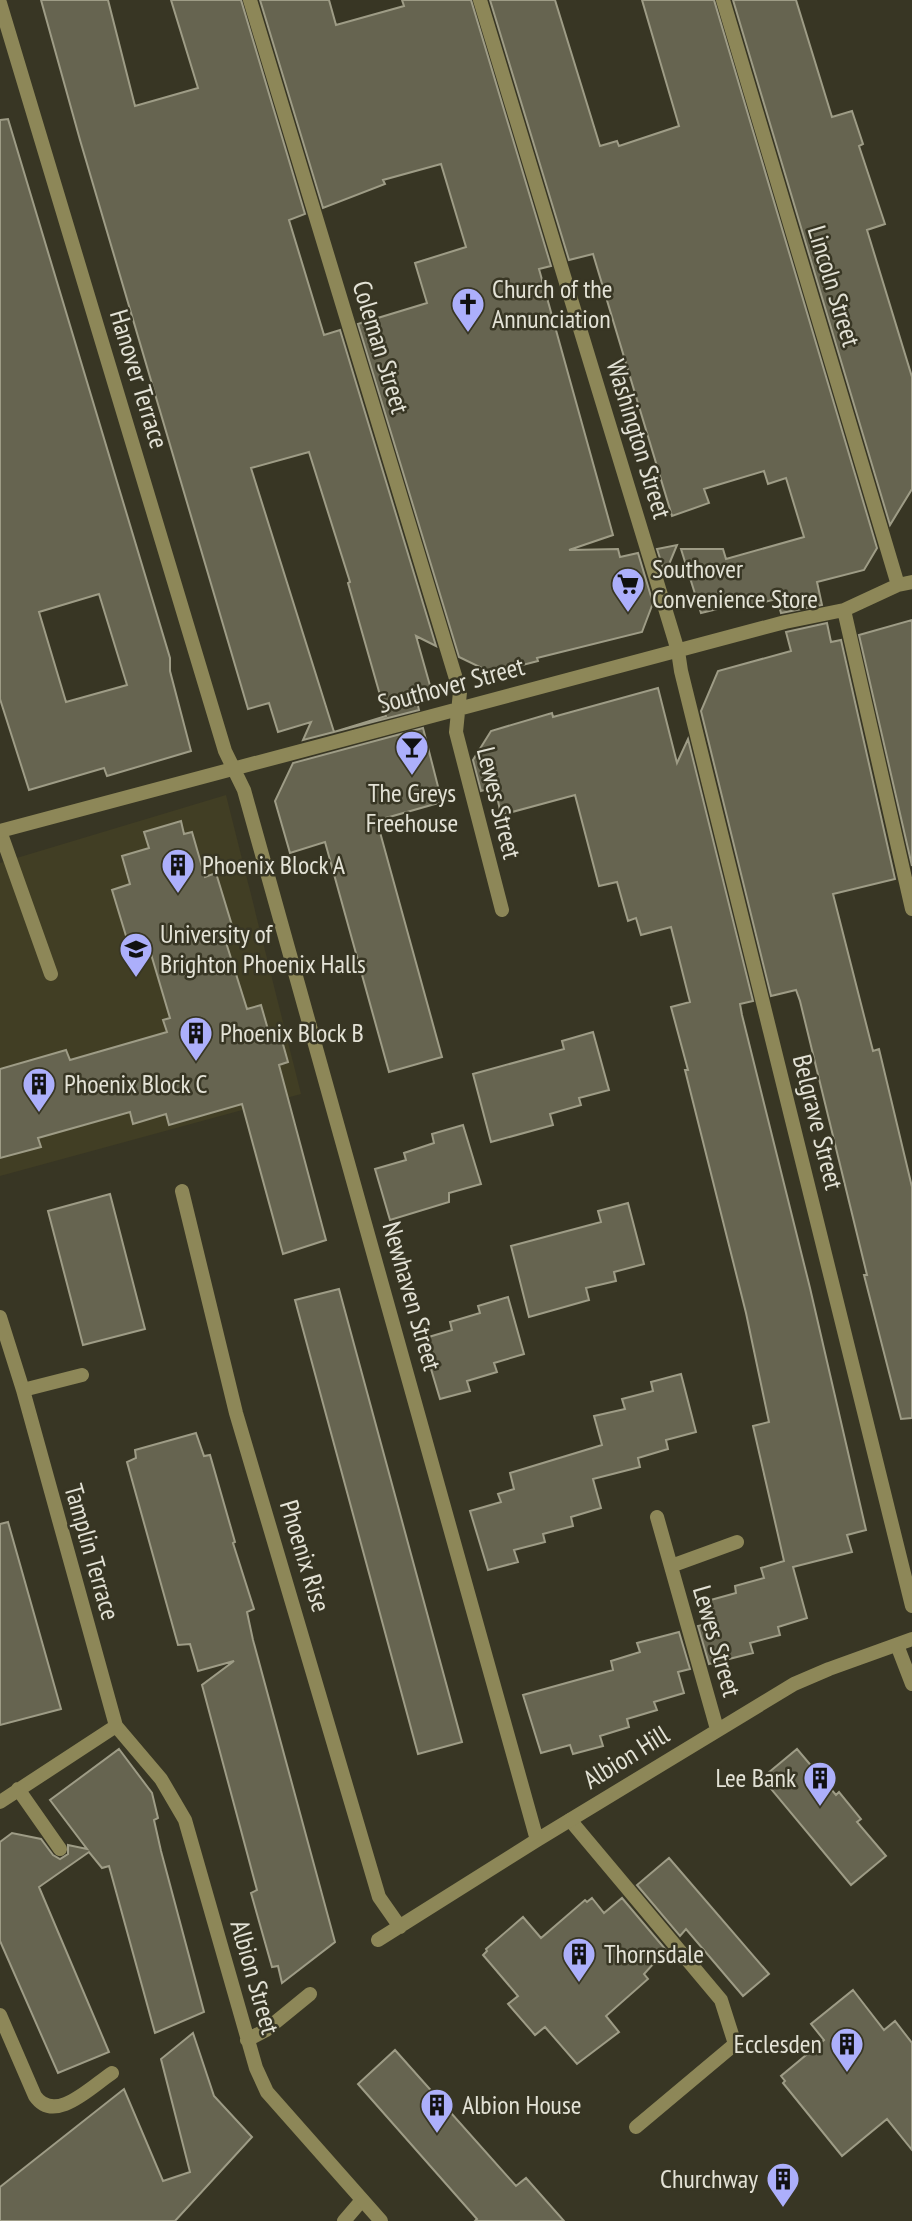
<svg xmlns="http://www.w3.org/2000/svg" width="912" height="2221" font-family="'PT Sans Narrow',sans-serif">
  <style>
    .built { fill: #413e24 }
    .building { fill: #666450; stroke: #9e9c86; stroke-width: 2; fill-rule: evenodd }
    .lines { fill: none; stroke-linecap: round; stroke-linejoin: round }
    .service { stroke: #8d8758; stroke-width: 14 }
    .minor { stroke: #8d8758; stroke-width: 14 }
    .labels { text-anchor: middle; stroke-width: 5; stroke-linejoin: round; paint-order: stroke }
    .street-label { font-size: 26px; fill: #e3e2d6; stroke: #383624 }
    .poi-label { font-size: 26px; fill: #e3e2d6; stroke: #383624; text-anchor: start }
  </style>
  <rect width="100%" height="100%" fill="#383624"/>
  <!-- built -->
  <path class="built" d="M 226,795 L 301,1094 L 0,1176 L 0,863 Z"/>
  <!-- building -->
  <path class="building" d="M 41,0 L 108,0 L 135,106 L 198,88 L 171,0 L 241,0 L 305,214 L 289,220 L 324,335 L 340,330 L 436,646 L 416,636 L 431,689 L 415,694 L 419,710 L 303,740 L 311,722 L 278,732 L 269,703 L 248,709 L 80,140 ZM 309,452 L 350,582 L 348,583 L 386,716 L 334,732 L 251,468 Z
    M 260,0 L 329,0 L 336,25 L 404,6 L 402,0 L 471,0 L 551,266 L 539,269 L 613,535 L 569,550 L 618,549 L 620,557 L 638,553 L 653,603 L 642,632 L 537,658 L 538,661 L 492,673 L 459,657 L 358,324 L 427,303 L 415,263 L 466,247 L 441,164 L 383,180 L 385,184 L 323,208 Z
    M 490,0 L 555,0 L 600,146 L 617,141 L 619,146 L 679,126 L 642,0 L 714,0 L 877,548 L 864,570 L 817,582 L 822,605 L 781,613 L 777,599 L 747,606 L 750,601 L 701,613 L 681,549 L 723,549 L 726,559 L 804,537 L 786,478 L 768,484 L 764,471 L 704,489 L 709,503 L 672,516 L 593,254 L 569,260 Z
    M 733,0 L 796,0 L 832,117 L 852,111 L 863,144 L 859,146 L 885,224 L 867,230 L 912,377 L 912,489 L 890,525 Z
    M 8,119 L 170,658 L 170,671 L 191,751 L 107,776 L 104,768 L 29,790 L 0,699 L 0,120 ZM 99,594 L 127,685 L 66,702 L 39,612 Z
    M 677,545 L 665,574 L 657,549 Z
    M 912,620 L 912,866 L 859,635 Z
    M 827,623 L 831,642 L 841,640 L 895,879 L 833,894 L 873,1051 L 879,1049 L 912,1187 L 912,1418 L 901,1419 L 864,1275 L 867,1275 L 800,1001 L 796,990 L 771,996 L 701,711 L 718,671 L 791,651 L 786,632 Z
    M 658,688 L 677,763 L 688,739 L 753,1001 L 740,1004 L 742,1015 L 810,1288 L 866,1530 L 847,1535 L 852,1552 L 793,1567 L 807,1618 L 778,1627 L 780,1635 L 750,1643 L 753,1653 L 709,1664 L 698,1626 L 712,1623 L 707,1601 L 736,1593 L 735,1586 L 764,1578 L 761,1568 L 784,1561 L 753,1426 L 769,1422 L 746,1313 L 685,1070 L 688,1070 L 671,1007 L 690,1002 L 671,927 L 641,935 L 636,918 L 628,921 L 617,882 L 599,886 L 575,795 L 501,815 L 495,787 L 481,791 L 473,760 L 491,731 L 552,713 L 553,717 Z
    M 423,728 L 442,802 L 379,820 L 381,824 L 378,825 L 442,1057 L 389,1072 L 325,842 L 290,853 L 275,801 L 293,763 Z
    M 181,821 L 184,834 L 192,832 L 205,877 L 216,873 L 234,932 L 224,936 L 247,1009 L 261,1005 L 269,1033 L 279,1030 L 288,1062 L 279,1065 L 326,1240 L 283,1254 L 242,1104 L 169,1125 L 166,1114 L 133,1124 L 130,1112 L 38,1138 L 41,1147 L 0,1158 L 0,1069 L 66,1050 L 70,1060 L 167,1032 L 163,1020 L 170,1018 L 148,944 L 130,949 L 112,890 L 130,884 L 122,856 L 149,848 L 144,832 Z
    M 593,1032 L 609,1090 L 579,1098 L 581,1105 L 550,1114 L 553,1125 L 491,1142 L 473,1074 L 564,1049 L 562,1041 Z
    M 463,1125 L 481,1184 L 449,1193 L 449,1202 L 390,1220 L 375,1169 L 406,1160 L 404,1153 L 434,1143 L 432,1134 Z
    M 110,1194 L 145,1329 L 83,1345 L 48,1211 Z
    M 628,1203 L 644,1264 L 614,1272 L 616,1281 L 586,1288 L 589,1300 L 529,1317 L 511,1246 L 601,1222 L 598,1211 Z
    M 339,1289 L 462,1742 L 418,1754 L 295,1300 Z
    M 508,1297 L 524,1354 L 494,1363 L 497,1372 L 467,1381 L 470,1391 L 440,1399 L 422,1339 L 452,1330 L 450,1322 L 480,1313 L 478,1306 Z
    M 681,1374 L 696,1432 L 666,1440 L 668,1449 L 638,1458 L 640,1467 L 593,1479 L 601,1508 L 571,1517 L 573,1526 L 543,1534 L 545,1542 L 514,1550 L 518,1562 L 488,1570 L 470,1511 L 501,1502 L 498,1494 L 514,1489 L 510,1473 L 602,1445 L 594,1416 L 625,1409 L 622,1399 L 653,1391 L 651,1382 Z
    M 196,1433 L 204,1456 L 210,1455 L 235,1542 L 233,1543 L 254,1609 L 247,1612 L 253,1640 L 335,1942 L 282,1983 L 278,1966 L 272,1967 L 251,1893 L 257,1890 L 202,1685 L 234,1661 L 198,1671 L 190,1644 L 178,1645 L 127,1462 L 136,1458 L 135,1450 Z
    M 8,1522 L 61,1709 L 0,1725 L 0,1524 Z
    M 679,1632 L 690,1669 L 678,1672 L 684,1693 L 654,1702 L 657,1710 L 627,1719 L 629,1727 L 600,1736 L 603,1746 L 573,1754 L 570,1745 L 541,1753 L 523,1695 L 613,1670 L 611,1661 L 640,1652 L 637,1643 Z
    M 119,1749 L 152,1793 L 158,1818 L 154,1820 L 161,1851 L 204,2012 L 155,2033 L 109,1866 L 102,1868 L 89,1852 L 39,1887 L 109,2052 L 58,2073 L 0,1941 L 0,1842 L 12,1833 L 41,1839 L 53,1855 L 60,1859 L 68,1854 L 68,1845 L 87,1849 L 50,1800 Z
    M 797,1749 L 836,1795 L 839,1792 L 861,1819 L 857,1822 L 886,1856 L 851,1885 L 762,1778 Z
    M 669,1858 L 769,1974 L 743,1996 L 686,1929 L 680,1936 L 637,1885 Z
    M 592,1898 L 604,1913 L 622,1898 L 666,1950 L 644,1974 L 648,1979 L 606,2016 L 619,2032 L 577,2064 L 545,2027 L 535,2035 L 508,2004 L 518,1996 L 483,1955 L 487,1951 L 486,1949 L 523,1917 L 541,1938 L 585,1900 L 587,1902 Z
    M 853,1990 L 884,2030 L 895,2021 L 912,2043 L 912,2150 L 887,2119 L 842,2156 L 783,2083 L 785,2081 L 781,2076 L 824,2040 L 811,2024 Z
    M 193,2033 L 214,2096 L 252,2137 L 175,2221 L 0,2221 L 0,2187 L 124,2089 L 163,2181 L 190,2172 L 161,2059 Z
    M 395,2050 L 516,2186 L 526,2178 L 564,2221 L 475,2221 L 477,2219 L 358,2084 Z"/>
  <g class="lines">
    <!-- service -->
    <path class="service" d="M 0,831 L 51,974
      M 570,1820 L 721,2000 L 735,2044 L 636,2127
      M 344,2221 L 362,2200"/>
    <!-- minor -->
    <path class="minor" d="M 250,0 L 460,692 L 456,732 L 502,910
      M 480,0 L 678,651 L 681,671 L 912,1606
      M 723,0 L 898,585
      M 0,3 L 225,751 L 244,790 L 537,1840
      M 844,610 L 912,909
      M 0,831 L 785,622 L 844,610 L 898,585 L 912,582
      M 182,1191 L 236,1413 L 379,1897 L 400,1927
      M 0,1317 L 23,1390 L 116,1726 L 161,1779 L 185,1820 L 256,2068 L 267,2092 L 381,2221
      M 23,1390 L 82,1375
      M 657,1517 L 717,1729
      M 671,1566 L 737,1542
      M 897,1645 L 912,1684
      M 18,1789 L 60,1849
      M 0,1802 L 116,1726
      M 378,1940 L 537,1840 L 794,1684 L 829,1669 L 912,1639
      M 0,2015 L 35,2096 C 55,2125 92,2086 112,2073
      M 247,2040 L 266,2030 L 310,1994"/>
  </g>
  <!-- icons -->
  <defs>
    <symbol id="church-pin" viewBox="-11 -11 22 30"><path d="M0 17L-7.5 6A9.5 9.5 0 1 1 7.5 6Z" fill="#acaffb" stroke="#383624"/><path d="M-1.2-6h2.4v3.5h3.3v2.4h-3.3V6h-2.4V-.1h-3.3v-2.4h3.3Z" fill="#111"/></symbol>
    <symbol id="supermarket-pin" viewBox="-11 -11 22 30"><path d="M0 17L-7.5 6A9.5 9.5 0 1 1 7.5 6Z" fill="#acaffb" stroke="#383624"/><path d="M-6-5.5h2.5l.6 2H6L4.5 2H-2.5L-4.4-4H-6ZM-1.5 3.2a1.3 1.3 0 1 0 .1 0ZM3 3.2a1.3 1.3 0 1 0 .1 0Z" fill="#111"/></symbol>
    <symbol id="bar-pin" viewBox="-11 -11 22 30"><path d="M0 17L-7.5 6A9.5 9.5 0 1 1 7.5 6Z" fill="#acaffb" stroke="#383624"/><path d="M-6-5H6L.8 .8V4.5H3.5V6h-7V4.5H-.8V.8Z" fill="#111"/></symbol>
    <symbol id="building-pin" viewBox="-11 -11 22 30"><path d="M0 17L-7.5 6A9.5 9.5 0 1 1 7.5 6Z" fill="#acaffb" stroke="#383624"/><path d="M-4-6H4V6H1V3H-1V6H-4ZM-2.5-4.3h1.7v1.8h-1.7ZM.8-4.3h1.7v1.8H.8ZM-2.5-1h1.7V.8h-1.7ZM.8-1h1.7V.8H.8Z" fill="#111"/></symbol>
    <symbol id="university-pin" viewBox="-11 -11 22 30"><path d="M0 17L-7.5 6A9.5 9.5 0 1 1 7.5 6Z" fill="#acaffb" stroke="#383624"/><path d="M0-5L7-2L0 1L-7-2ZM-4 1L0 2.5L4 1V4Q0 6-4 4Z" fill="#111"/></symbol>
  </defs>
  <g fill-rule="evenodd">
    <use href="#church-pin" x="449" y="285" width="38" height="52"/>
    <use href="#supermarket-pin" x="609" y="565" width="38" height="52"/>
    <use href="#bar-pin" x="393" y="728" width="38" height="52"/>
    <use href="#building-pin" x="159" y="846" width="38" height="52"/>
    <use href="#university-pin" x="117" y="930" width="38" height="52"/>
    <use href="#building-pin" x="177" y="1014" width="38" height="52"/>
    <use href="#building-pin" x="20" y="1065" width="38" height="52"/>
    <use href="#building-pin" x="801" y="1759" width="38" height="52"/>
    <use href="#building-pin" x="560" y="1935" width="38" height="52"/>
    <use href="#building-pin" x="828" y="2025" width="38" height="52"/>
    <use href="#building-pin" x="418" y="2086" width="38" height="52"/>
    <use href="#building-pin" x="764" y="2160" width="38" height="52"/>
  </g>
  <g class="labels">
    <!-- street labels -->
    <g class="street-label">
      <text transform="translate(834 286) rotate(73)" y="9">Lincoln Street</text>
      <text transform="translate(381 347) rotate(73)" y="9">Coleman Street</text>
      <text transform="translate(139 379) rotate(73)" y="9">Hanover Terrace</text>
      <text transform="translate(639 439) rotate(73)" y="9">Washington Street</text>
      <text transform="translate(451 685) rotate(-15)" y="9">Southover Street</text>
      <text transform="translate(499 803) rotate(76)" y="9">Lewes Street</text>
      <text transform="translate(818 1122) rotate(76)" y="9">Belgrave Street</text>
      <text transform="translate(412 1296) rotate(74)" y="9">Newhaven Street</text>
      <text transform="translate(92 1552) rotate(74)" y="9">Tamplin Terrace</text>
      <text transform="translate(305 1556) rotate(73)" y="9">Phoenix Rise</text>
      <text transform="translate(717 1641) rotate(74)" y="9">Lewes Street</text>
      <text transform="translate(626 1757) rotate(-32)" y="9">Albion Hill</text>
      <text transform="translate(255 1977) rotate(74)" y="9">Albion Street</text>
    </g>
    <!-- poi labels -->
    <g class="poi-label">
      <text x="492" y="298">Church of the<tspan x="492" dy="30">Annunciation</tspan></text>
      <text x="652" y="578">Southover<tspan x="652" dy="30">Convenience Store</tspan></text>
      <text x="412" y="802" text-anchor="middle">The Greys<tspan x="412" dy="30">Freehouse</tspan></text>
      <text x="202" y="874">Phoenix Block A</text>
      <text x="160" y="943">University of<tspan x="160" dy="30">Brighton Phoenix Halls</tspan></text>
      <text x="220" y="1042">Phoenix Block B</text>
      <text x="64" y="1093">Phoenix Block C</text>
      <text x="796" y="1787" text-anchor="end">Lee Bank</text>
      <text x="604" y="1963">Thornsdale</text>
      <text x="822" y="2053" text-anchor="end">Ecclesden</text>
      <text x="462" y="2114">Albion House</text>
      <text x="758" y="2188" text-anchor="end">Churchway</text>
    </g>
  </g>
</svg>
